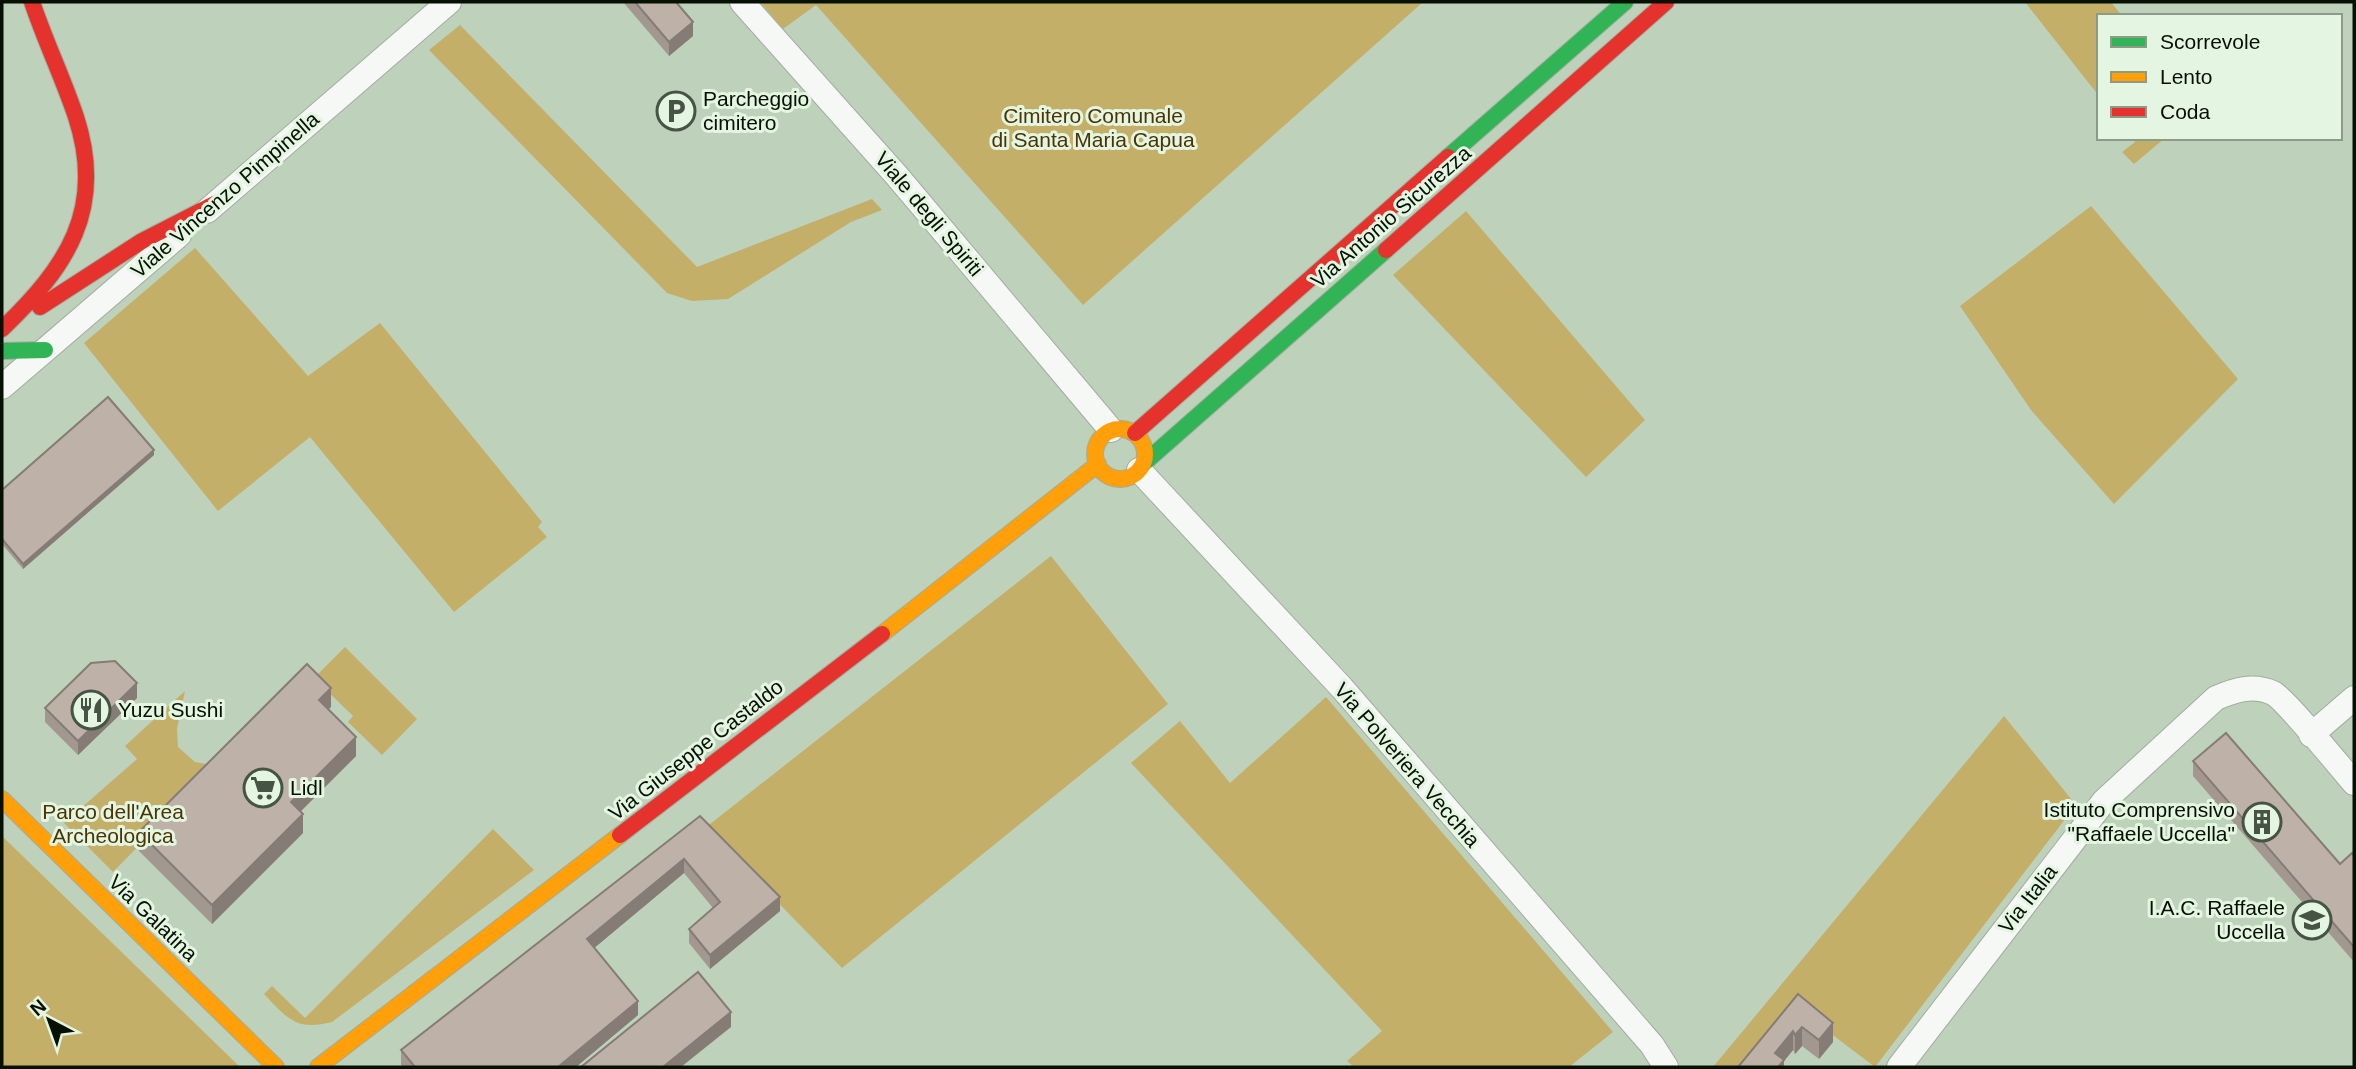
<svg xmlns="http://www.w3.org/2000/svg" width="2356" height="1069" font-family="Helvetica,sans-serif">
  <style>
    .green { fill: #c4af69 }
    .lines { fill: none; stroke-linecap: round; stroke-linejoin: round }
    .street-casing { stroke: #a0ae9d; stroke-width: 26 }
    .fast-casing { stroke: #a0ae9d; stroke-width: 18 }
    .slow-casing { stroke: #a0ae9d; stroke-width: 18 }
    .jam-casing { stroke: #a0ae9d; stroke-width: 18 }
    .street { stroke: #f5f8f5; stroke-width: 24 }
    .fast { stroke: #30b455; stroke-width: 16 }
    .slow { stroke: #ff9f0a; stroke-width: 16 }
    .jam { stroke: #e5322d; stroke-width: 16 }
    .wall { fill: #a39890 }
    .shaded-wall { fill: #857c76 }
    .building { fill: #beb1a8; stroke: #857c76; stroke-width: 2 }
    .labels { text-anchor: middle; stroke-width: 6; stroke-linejoin: round; paint-order: stroke }
    .poi-label { font-size: 21px; fill: #061104; stroke: #e4f6e1; text-anchor: start }
    .park-label { font-size: 21px; fill: #4a3404; stroke: #e4f6e1 }
    .street-label { font-size: 21px; fill: #061104; stroke: #e4f6e1 }
  </style>
  <rect width="100%" height="100%" fill="#bed1bb"/>
  <!-- green -->
  <path class="green" d="M 760,2 L 1423,2 L 1083,305 L 816,5 L 783,29 Z
    M 2025,2 L 2111,2 L 2122,16 L 2099,16 L 2099,96 Z
    M 460,25 L 697,267 L 872,199 L 882,210 L 851,222 L 728,299 L 692,301 L 667,293 L 429,50 Z
    M 2132,138 L 2165,138 L 2134,164 L 2122,152 L 2135,142 Z
    M 2091,206 L 2238,379 L 2114,504 L 2031,410 L 1960,306 Z
    M 1466,211 L 1645,420 L 1586,477 L 1393,275 Z
    M 195,248 L 308,376 L 380,323 L 542,522 L 538,527 L 547,537 L 454,612 L 310,437 L 218,511 L 84,343 Z
    M 1051,556 L 1168,704 L 842,968 L 705,828 Z
    M 345,647 L 417,719 L 382,755 L 348,722 L 353,716 L 314,678 Z
    M 185,691 L 177,729 L 178,747 L 195,762 L 217,766 L 113,872 L 64,823 L 137,759 L 125,746 Z
    M 1326,697 L 1613,1032 L 1569,1067 L 1354,1067 L 1347,1061 L 1382,1031 L 1131,763 L 1180,721 L 1230,783 Z
    M 2004,716 L 2076,805 L 1875,1067 L 1793,1005 L 1741,1067 L 1713,1067 Z
    M 493,829 L 534,870 L 332,1022 C 296,1031 288,1019 264,994 L 272,986 L 305,1018 Z
    M 2,836 L 240,1067 L 2,1067 Z"/>
  <g class="lines">
    <defs>
      <path id="street" d="M 742,2 L 897,176 L 1111,430
        M 207,211 L 449,2
        M 2,387 L 179,235
        M 1139,470 L 1342,688 L 1652,1045 L 1666,1067
        M 2311,735 L 2354,698
        M 1899,1067 L 2104,801 L 2216,698 C 2235,690 2253,684 2273,693 C 2285,699 2341,768 2354,783"/>
      <path id="fast" d="M 1448,157 L 1625,2
        M 2,351 L 45,350
        M 1143,464 L 1386,250"/>
      <path id="slow" d="M1095 454a25 25 0 1 1 50 0a25 25 0 1 1-50 0Z
        M 882,634 L 1098,464
        M 2,799 L 276,1067
        M 318,1067 L 620,835"/>
      <path id="jam" d="M 1386,250 L 1666,2
        M 40,307 L 142,241 L 218,202
        M 2,329 C 67,267 106,209 76,117 C 63,78 45,41 32,2
        M 1135,433 L 1448,157
        M 620,835 L 882,634"/>
    </defs>
    <!-- street casing -->
    <use href="#street" class="street-casing"/>
    <!-- fast casing -->
    <use href="#fast" class="fast-casing"/>
    <!-- slow casing -->
    <use href="#slow" class="slow-casing"/>
    <!-- jam casing -->
    <use href="#jam" class="jam-casing"/>
    <!-- street -->
    <use href="#street" class="street"/>
    <!-- fast -->
    <use href="#fast" class="fast"/>
    <!-- slow -->
    <use href="#slow" class="slow"/>
    <!-- jam -->
    <use href="#jam" class="jam"/>
  </g>
  <!-- wall -->
  <path class="wall" d="M 623,2 L 676,2 L 693,36 L 669,56 Z
    M 154,455 L 23,569 L 2,544 L 2,490 Z
    M 137,698 L 78,755 L 45,722 L 45,708 Z
    M 331,707 L 328,709 L 356,756 L 301,811 L 303,833 L 212,924 L 139,851 L 139,832 Z
    M 2193,761 L 2340,864 L 2354,856 L 2354,962 L 2193,776 Z
    M 700,816 L 780,911 L 710,969 L 689,943 L 689,929 L 713,908 L 684,873 L 594,948 L 638,1015 L 576,1067 L 403,1067 L 401,1065 L 401,1050 Z
    M 1798,994 L 1833,1042 L 1819,1059 L 1802,1046 L 1795,1054 L 1793,1050 L 1784,1061 L 1784,1067 L 1738,1067 Z"/>
  <!-- shaded-wall -->
  <path class="shaded-wall" d="M 693,22 L 693,36 L 669,56 L 669,42 Z
    M 154,450 L 154,455 L 23,569 L 23,564 Z
    M 137,683 L 137,698 L 78,755 L 78,741 Z
    M 331,688 L 331,707 L 319,719 L 319,700 Z
    M 356,737 L 356,756 L 291,821 L 291,802 Z
    M 303,814 L 303,833 L 212,924 L 212,905 Z
    M 684,859 L 684,873 L 587,954 L 587,939 Z
    M 780,897 L 780,911 L 710,969 L 710,955 Z
    M 638,1001 L 638,1015 L 576,1067 L 558,1067 Z
    M 731,1012 L 731,1027 L 681,1067 L 663,1067 Z
    M 1833,1023 L 1833,1042 L 1819,1059 L 1819,1040 Z
    M 1802,1027 L 1802,1046 L 1795,1054 L 1795,1035 Z
    M 1793,1031 L 1793,1050 L 1784,1061 L 1784,1067 L 1775,1067 L 1775,1053 Z"/>
  <!-- building -->
  <path class="building" d="M 635,2 L 676,2 L 693,22 L 669,42 Z
    M 108,397 L 154,450 L 23,564 L 2,539 L 2,490 Z
    M 115,661 L 137,683 L 78,741 L 45,708 L 91,663 Z
    M 307,664 L 331,688 L 319,700 L 356,737 L 291,802 L 303,814 L 212,905 L 139,832 Z
    M 2226,733 L 2340,864 L 2352,853 L 2354,856 L 2354,947 L 2193,761 Z
    M 700,816 L 780,897 L 710,955 L 689,929 L 720,902 L 684,859 L 587,939 L 638,1001 L 558,1067 L 415,1067 L 401,1050 Z
    M 698,972 L 731,1012 L 663,1067 L 581,1067 Z
    M 1798,994 L 1833,1023 L 1819,1040 L 1802,1027 L 1795,1035 L 1793,1031 L 1775,1053 L 1784,1060 L 1778,1067 L 1738,1067 Z"/>
  <!-- icons -->
  <defs>
    <symbol id="parking-ring" viewBox="-11 -11 22 22"><circle r="9.5" fill="#e4f6e1" stroke="#465444" stroke-width="1.5"/><path d="M-3.5-5.5H1a3.5 3.5 0 0 1 0 7H-1V5.5H-3.5ZM-1-3.4V-.6H.8a1.4 1.4 0 0 0 0-2.8Z" fill="#465444"/></symbol>
    <symbol id="restaurant-ring" viewBox="-11 -11 22 22"><circle r="9.5" fill="#e4f6e1" stroke="#465444" stroke-width="1.5"/><path d="M-5-6h1v4h1v-4h1v4h1v-4h1v5L-1.5 .5V6h-2V.5L-5-1ZM5-6V6H3V1.5H1.5Q1.5-4 5-6Z" fill="#465444"/></symbol>
    <symbol id="supermarket-ring" viewBox="-11 -11 22 22"><circle r="9.5" fill="#e4f6e1" stroke="#465444" stroke-width="1.5"/><path d="M-6-5.5h2.5l.6 2H6L4.5 2H-2.5L-4.4-4H-6ZM-1.5 3.2a1.3 1.3 0 1 0 .1 0ZM3 3.2a1.3 1.3 0 1 0 .1 0Z" fill="#465444"/></symbol>
    <symbol id="building-ring" viewBox="-11 -11 22 22"><circle r="9.5" fill="#e4f6e1" stroke="#465444" stroke-width="1.5"/><path d="M-4-6H4V6H1V3H-1V6H-4ZM-2.5-4.3h1.7v1.8h-1.7ZM.8-4.3h1.7v1.8H.8ZM-2.5-1h1.7V.8h-1.7ZM.8-1h1.7V.8H.8Z" fill="#465444"/></symbol>
    <symbol id="school-ring" viewBox="-11 -11 22 22"><circle r="9.5" fill="#e4f6e1" stroke="#465444" stroke-width="1.5"/><path d="M0-5L7-2L0 1L-7-2ZM-4 1L0 2.5L4 1V4Q0 6-4 4Z" fill="#465444"/></symbol>
  </defs>
  <g fill-rule="evenodd">
    <use href="#parking-ring" x="654" y="89" width="44" height="44"/>
    <use href="#restaurant-ring" x="69" y="688" width="44" height="44"/>
    <use href="#supermarket-ring" x="241" y="766" width="44" height="44"/>
    <use href="#building-ring" x="2240" y="800" width="44" height="44"/>
    <use href="#school-ring" x="2290" y="898" width="44" height="44"/>
  </g>
  <g class="labels">
    <!-- poi labels -->
    <g class="poi-label">
      <text x="703" y="106">Parcheggio<tspan x="703" dy="24">cimitero</tspan></text>
      <text x="118" y="717">Yuzu Sushi</text>
      <text x="290" y="795">Lidl</text>
      <text x="2235" y="817" text-anchor="end">Istituto Comprensivo<tspan x="2235" dy="24">"Raffaele Uccella"</tspan></text>
      <text x="2285" y="915" text-anchor="end">I.A.C. Raffaele<tspan x="2285" dy="24">Uccella</tspan></text>
    </g>
    <!-- park labels -->
    <g class="park-label">
      <text x="1093" y="123">Cimitero Comunale<tspan x="1093" dy="24">di Santa Maria Capua</tspan></text>
      <text x="113" y="819">Parco dell'Area<tspan x="113" dy="24">Archeologica</tspan></text>
    </g>
    <!-- street labels -->
    <g class="street-label">
      <text transform="translate(225 195) rotate(-41)" y="7">Viale Vincenzo Pimpinella</text>
      <text transform="translate(929 214) rotate(50)" y="7">Viale degli Spiriti</text>
      <text transform="translate(1391 217) rotate(-41)" y="7">Via Antonio Sicurezza</text>
      <text transform="translate(696 750) rotate(-38)" y="7">Via Giuseppe Castaldo</text>
      <text transform="translate(1407 765) rotate(49)" y="7">Via Polveriera Vecchia</text>
      <text transform="translate(2028 899) rotate(-52)" y="7">Via Italia</text>
      <text transform="translate(153 918) rotate(44)" y="7">Via Galatina</text>
    </g>
  </g>
  <!-- border -->
  <rect width="2356" height="1069" fill="none" stroke="#061104" stroke-width="7"/>
  <!-- legend -->
  <rect x="2097" y="14" width="245" height="126" fill="#e4f6e1" stroke="#8b9a89" stroke-width="2"/>
  <rect x="2111" y="37" width="35" height="10" fill="#30b455" stroke="#8b9a89" stroke-width="2"/>
  <text x="2160" y="49" font-size="21" fill="#061104">Scorrevole</text>
  <rect x="2111" y="72" width="35" height="10" fill="#ff9f0a" stroke="#8b9a89" stroke-width="2"/>
  <text x="2160" y="84" font-size="21" fill="#061104">Lento</text>
  <rect x="2111" y="107" width="35" height="10" fill="#e5322d" stroke="#8b9a89" stroke-width="2"/>
  <text x="2160" y="119" font-size="21" fill="#061104">Coda</text>
  <!-- north arrow -->
  <g transform="translate(49 1020) rotate(319)" stroke="#e4f6e1" stroke-width="5" paint-order="stroke">
  <path d="M0-5L12 26L0 18L-12 26Z" fill="#061104"/>
  <text y="-10" font-size="19" font-weight="bold" text-anchor="middle" fill="#061104">N</text>
  </g>
</svg>
